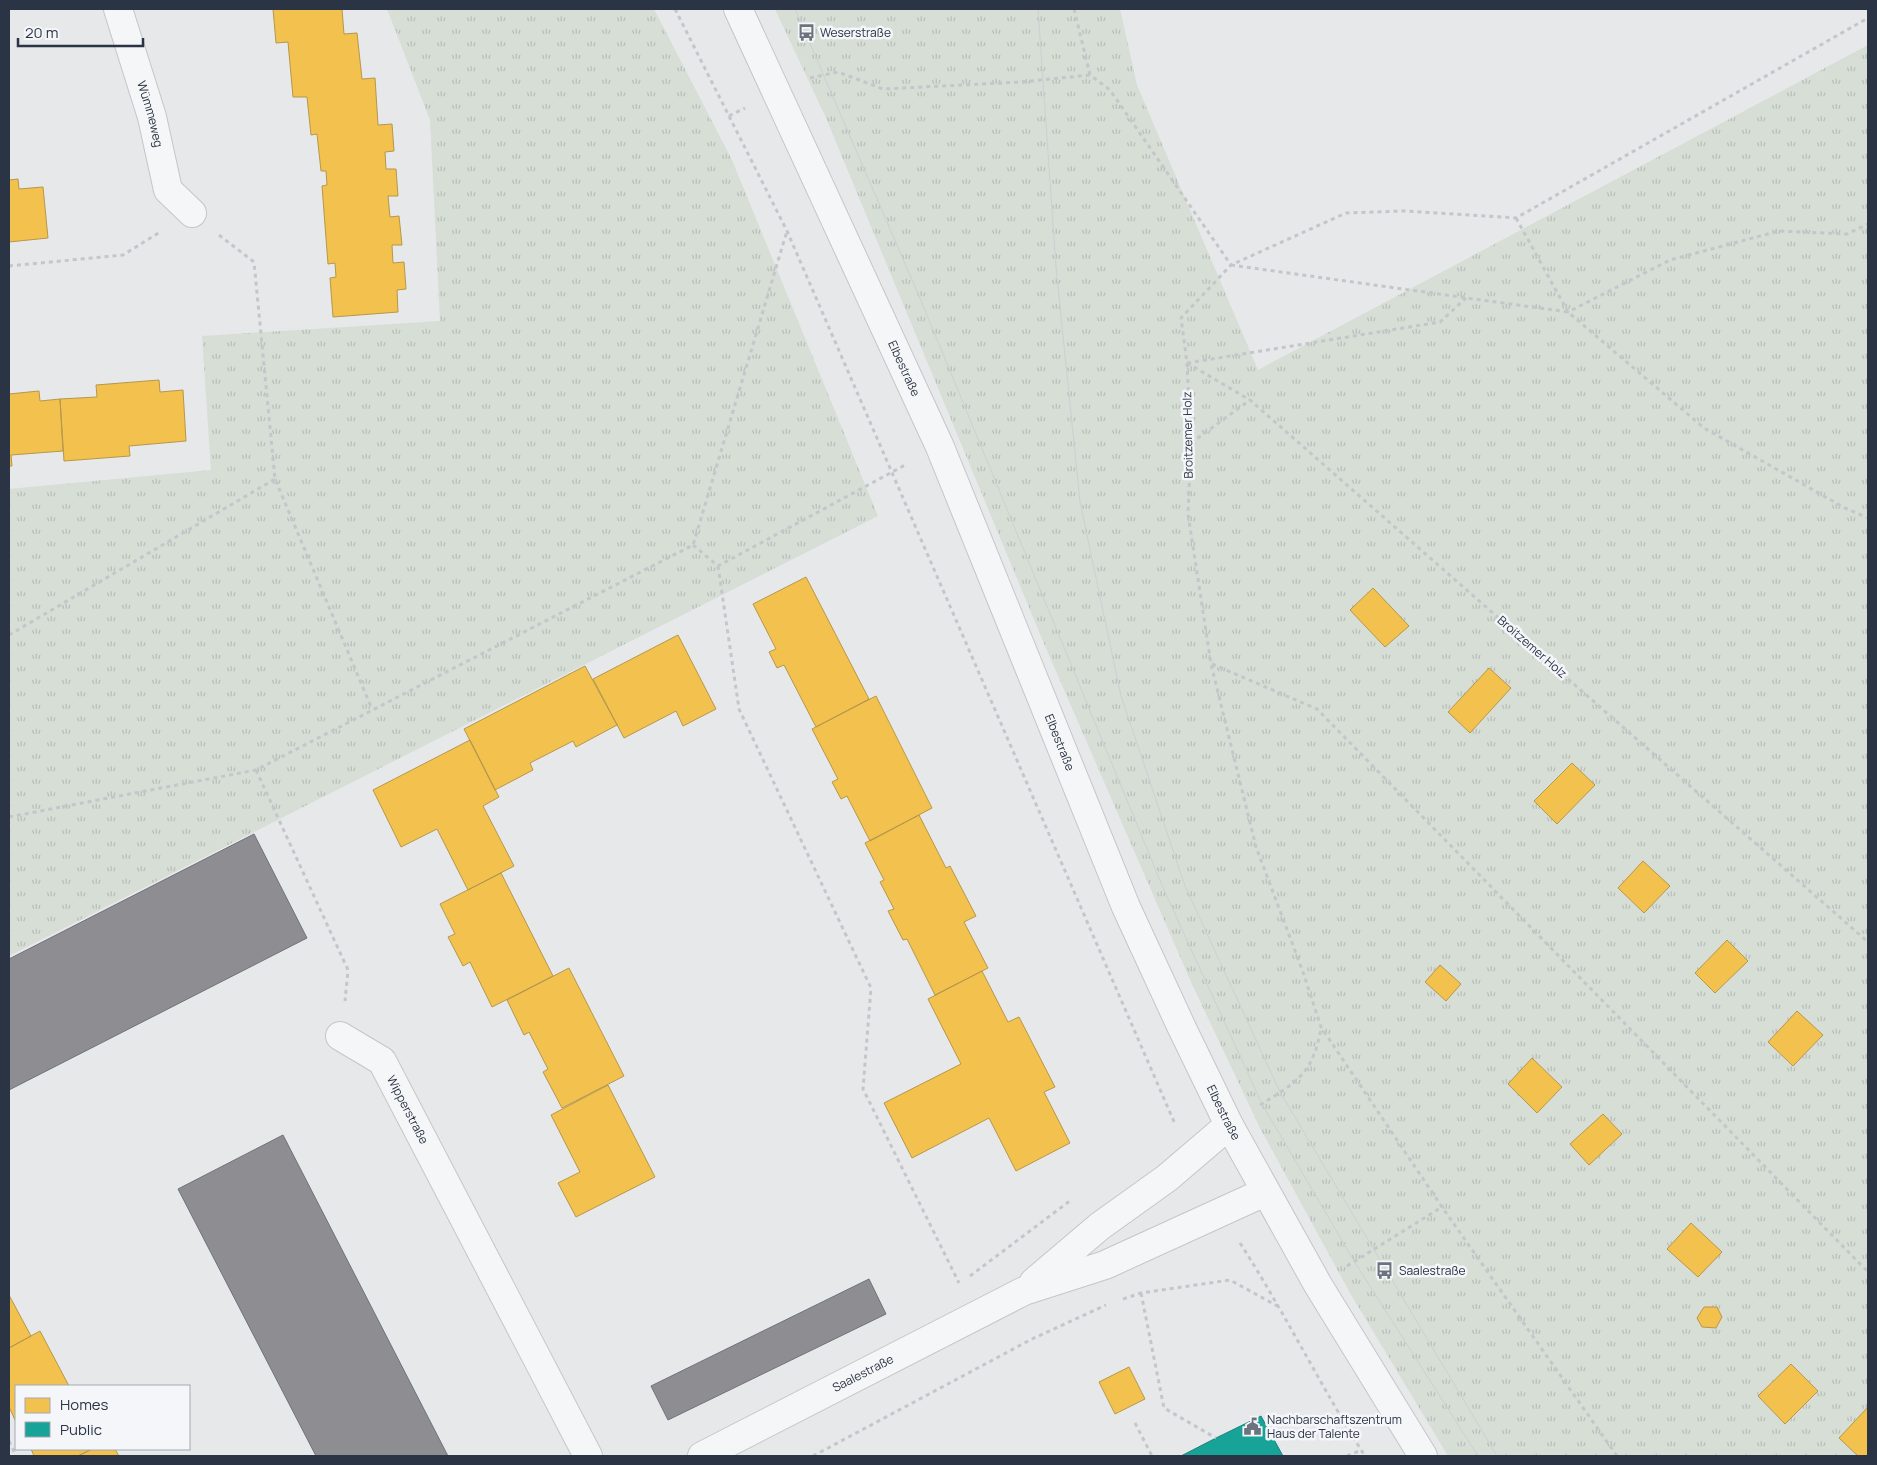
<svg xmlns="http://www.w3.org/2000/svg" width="1877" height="1465" font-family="Manrope,sans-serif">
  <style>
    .park { fill: url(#park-tufts) }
    .homes { fill: #f2c14e; stroke: #b6974b }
    .public { fill: #17a398; stroke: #1d827f }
    .industry { fill: #8d8d92; stroke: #70727b }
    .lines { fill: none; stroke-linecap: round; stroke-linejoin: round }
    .minor-casing { stroke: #c4c6c8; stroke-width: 30 }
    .path { stroke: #c5c6ca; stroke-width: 3; stroke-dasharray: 4 4; stroke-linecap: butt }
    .minor { stroke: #f5f6f7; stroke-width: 28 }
    .tram { stroke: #cecfd2; stroke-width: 1 }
    .labels { text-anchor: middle; stroke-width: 5; stroke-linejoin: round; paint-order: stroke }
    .poi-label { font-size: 12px; fill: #2b3445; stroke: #f4f6f9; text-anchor: start }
    .street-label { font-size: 12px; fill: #2b3445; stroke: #f4f6f9 }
  </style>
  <defs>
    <pattern id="park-tufts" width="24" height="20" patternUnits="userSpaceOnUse" patternTransform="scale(1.25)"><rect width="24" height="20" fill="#d6ded6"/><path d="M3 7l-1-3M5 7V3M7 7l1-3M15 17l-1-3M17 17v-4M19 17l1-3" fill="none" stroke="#b8bfb9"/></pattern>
  </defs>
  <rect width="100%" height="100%" fill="#e6e8ea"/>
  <!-- park -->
  <path class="park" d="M 387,9 L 654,9 L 732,160 L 878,516 L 9,956 L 9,489 L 211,470 L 202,336 L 440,321 L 430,120 Z
    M 775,9 L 1120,9 L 1137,85 L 1258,370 L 1868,45 L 1868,1456 L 1448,1456 L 1350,1293 L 1260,1128 L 1191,982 L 1045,646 L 826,118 Z"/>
  <!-- homes -->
  <path class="homes" d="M 273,9 L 342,9 L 344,34 L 357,33 L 362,79 L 375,78 L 378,125 L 392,124 L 394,151 L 385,152 L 386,169 L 396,169 L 398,196 L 388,196 L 390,217 L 399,216 L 402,245 L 392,245 L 393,263 L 404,262 L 406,289 L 397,290 L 398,312 L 333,317 L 330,278 L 336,277 L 335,263 L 328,264 L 322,186 L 327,185 L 326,171 L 321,171 L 317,134 L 311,135 L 307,97 L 293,97 L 288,42 L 276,43 Z
    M 18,179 L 19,189 L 43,187 L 48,238 L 9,242 L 9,180 Z
    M 159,380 L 160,392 L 183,390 L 186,441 L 129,446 L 130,456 L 64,461 L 60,399 L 97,397 L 96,385 Z
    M 39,391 L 40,401 L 60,399 L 63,451 L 11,455 L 12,466 L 9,466 L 9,394 Z
    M 806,577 L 869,699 L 816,727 L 784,665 L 777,668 L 769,652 L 776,649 L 753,604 Z
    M 1373,588 L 1409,626 L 1385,647 L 1350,610 Z
    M 678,635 L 716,709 L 683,726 L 676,711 L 624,738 L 593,679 Z
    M 585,666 L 617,725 L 576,747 L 573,741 L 530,763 L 533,770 L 495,790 L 464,729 Z
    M 1489,668 L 1511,688 L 1470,733 L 1448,712 Z
    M 876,696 L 932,808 L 870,841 L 847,796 L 841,799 L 832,782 L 838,779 L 812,729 Z
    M 470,740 L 499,797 L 483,806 L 514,866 L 468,890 L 437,829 L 401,847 L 373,790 Z
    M 1572,763 L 1595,785 L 1557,824 L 1534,801 Z
    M 919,815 L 946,868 L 950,866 L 976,916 L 964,922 L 988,968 L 935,995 L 907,939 L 903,940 L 888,911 L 894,909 L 880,882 L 884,880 L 865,843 Z
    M 1643,861 L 1670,886 L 1644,913 L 1618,888 Z
    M 501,873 L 553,976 L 492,1007 L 470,962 L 463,966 L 448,937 L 455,934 L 440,904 Z
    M 1727,940 L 1748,961 L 1715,993 L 1695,973 Z
    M 1440,965 L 1461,984 L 1446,1001 L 1425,982 Z
    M 569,968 L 624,1076 L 562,1108 L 543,1072 L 548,1069 L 529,1032 L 524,1035 L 507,1000 Z
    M 982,971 L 1008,1022 L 1019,1017 L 1055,1087 L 1044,1092 L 1070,1143 L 1016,1171 L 989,1118 L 912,1158 L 884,1103 L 961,1064 L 928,999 Z
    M 1797,1011 L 1823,1035 L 1793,1066 L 1768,1042 Z
    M 1532,1058 L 1562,1087 L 1537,1113 L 1508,1084 Z
    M 608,1085 L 655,1177 L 576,1217 L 558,1183 L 580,1172 L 551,1115 Z
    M 1603,1114 L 1622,1134 L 1589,1165 L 1570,1144 Z
    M 1691,1223 L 1722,1252 L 1698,1277 L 1667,1249 Z
    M 9,1295 L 31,1336 L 9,1348 Z
    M 1704,1307 L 1717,1307 L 1722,1317 L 1716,1328 L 1702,1327 L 1697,1318 Z
    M 40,1331 L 69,1386 L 16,1386 L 16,1422 L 9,1407 L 9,1348 Z
    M 1791,1364 L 1818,1391 L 1785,1424 L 1758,1396 Z
    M 1129,1367 L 1145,1399 L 1115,1414 L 1099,1382 Z
    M 1868,1407 L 1868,1456 L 1858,1456 L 1839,1438 Z
    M 31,1449 L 92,1449 L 78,1456 L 34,1456 Z
    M 92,1449 L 115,1449 L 119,1456 L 78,1456 Z"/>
  <!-- public -->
  <path class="public" d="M 1261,1416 L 1283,1456 L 1181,1456 L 1216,1438 Z"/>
  <!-- industry -->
  <path class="industry" d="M 254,834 L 307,938 L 9,1090 L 9,959 Z
    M 283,1135 L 448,1456 L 316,1456 L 178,1189 Z
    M 869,1279 L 886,1314 L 668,1420 L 651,1386 Z"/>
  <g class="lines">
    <defs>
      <g id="minor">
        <path id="s1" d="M 118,9 L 152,117 L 168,190 L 192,213"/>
        <path id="s2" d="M 738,9 L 940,447 L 1126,907 L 1181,1026 L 1229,1125 L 1318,1285 L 1423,1456"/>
        <path id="s3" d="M 340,1036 L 382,1061 L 588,1456"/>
        <path d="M 1034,1282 L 1100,1226 L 1167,1178 L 1229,1125"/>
        <path id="s4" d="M 702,1456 L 1024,1291 L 1105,1265 L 1265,1192"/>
      </g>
    </defs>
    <!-- minor casing -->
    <use href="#minor" class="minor-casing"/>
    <!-- path -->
    <path class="path" d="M 675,9 L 787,231 L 1175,1124
      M 1074,9 L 1090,75 L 1110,90 L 1231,265
      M 810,78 L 838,72 L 883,89 L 1021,82 L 1090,75
      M 729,116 L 745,108
      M 1516,218 L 1568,312 L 1670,260 L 1779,231 L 1847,234 L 1868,224
      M 219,235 L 254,262 L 275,479 L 372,709
      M 1231,265 L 1568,312 L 1704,428 L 1845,508 L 1868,518
      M 9,266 L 123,255 L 160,232
      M 1187,363 L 1250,400 L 1868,942
      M 1187,363 L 1440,322 L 1466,298
      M 1191,443 L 1250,400
      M 693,545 L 718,566 L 907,464
      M 718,566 L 739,709 L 871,988 L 863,1089 L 959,1283
      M 9,635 L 275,479
      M 1212,664 L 1317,709 L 1868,1272
      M 256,770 L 348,970 L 345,1001
      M 9,817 L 256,770 L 693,545 L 787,231
      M 1260,1105 C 1297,1082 1313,1074 1321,1028
      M 1240,1243 C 1285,1313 1321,1387 1365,1456
      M 1347,1266 L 1442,1207
      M 970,1276 L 1071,1200
      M 1141,1293 L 1164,1408 L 1216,1438
      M 1123,1299 L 1141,1293 L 1230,1280 L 1281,1308
      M 1135,1423 L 1152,1456
      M 9,1441 L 16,1456
      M 813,1456 L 1032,1339 L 1106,1305
      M 1347,1456 L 1361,1450
      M 1617,1456 L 1442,1207 L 1321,1027 L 1303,972 L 1256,847 L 1211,664 L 1188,514 L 1191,443 L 1187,363 L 1181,318 L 1231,265 L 1346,213 L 1404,211 L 1516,218 L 1868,18"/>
    <!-- minor -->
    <use href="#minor" class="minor"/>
    <!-- tram -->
    <path class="tram" d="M 795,9 L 922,303 L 1164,890 L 1262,1104 L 1354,1261 L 1478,1456
      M 1038,9 L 1056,267 L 1080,502 L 1121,696 L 1185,886 L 1280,1092 L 1497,1456"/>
  </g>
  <!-- icons -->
  <defs>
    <symbol id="bus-bare" viewBox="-9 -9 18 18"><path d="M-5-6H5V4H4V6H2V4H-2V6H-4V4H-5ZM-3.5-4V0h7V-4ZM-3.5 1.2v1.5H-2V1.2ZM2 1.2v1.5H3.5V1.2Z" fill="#6c737f" stroke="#f4f6f9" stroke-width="2.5" paint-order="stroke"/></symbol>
    <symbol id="civic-bare" viewBox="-9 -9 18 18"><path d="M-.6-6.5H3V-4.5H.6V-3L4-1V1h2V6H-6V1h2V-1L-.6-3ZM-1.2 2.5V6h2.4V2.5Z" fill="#6c737f" stroke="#f4f6f9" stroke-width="2.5" paint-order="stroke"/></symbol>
  </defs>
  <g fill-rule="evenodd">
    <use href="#bus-bare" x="794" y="20" width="25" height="25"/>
    <use href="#bus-bare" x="1372" y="1258" width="25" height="25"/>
    <use href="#civic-bare" x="1240" y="1414" width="25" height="25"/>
  </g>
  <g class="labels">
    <!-- poi labels -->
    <g class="poi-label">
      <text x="820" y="37">Weserstraße</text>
      <text x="1399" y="1275">Saalestraße</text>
      <text x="1267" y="1424">Nachbarschaftszentrum<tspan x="1267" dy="14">Haus der Talente</tspan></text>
    </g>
    <!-- street labels -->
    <g class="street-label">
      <text dy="4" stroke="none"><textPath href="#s1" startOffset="110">Wümmeweg</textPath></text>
      <text dy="4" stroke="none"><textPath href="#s2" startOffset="396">Elbestraße</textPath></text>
      <text transform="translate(1188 435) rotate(-91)" y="4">Broitzemer Holz</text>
      <text transform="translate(1532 647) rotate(41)" y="4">Broitzemer Holz</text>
      <text dy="4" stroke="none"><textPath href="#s2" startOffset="801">Elbestraße</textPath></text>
      <text dy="4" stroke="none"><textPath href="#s3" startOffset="104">Wipperstraße</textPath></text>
      <text dy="4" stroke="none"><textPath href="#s2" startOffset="1206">Elbestraße</textPath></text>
      <text dy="4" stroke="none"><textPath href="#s4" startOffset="181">Saalestraße</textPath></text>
    </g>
  </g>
  <!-- border -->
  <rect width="1877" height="1465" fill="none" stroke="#2b3445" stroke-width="20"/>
  <!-- legend -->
  <rect x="15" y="1385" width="175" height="65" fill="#f4f6f9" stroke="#a4a8b1"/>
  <rect x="25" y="1398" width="25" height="15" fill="#f2c14e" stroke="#a4a8b1"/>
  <text x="60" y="1410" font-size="15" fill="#2b3445">Homes</text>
  <rect x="25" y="1422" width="25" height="15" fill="#17a398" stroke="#a4a8b1"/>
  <text x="60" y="1435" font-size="15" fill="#2b3445">Public</text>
  <!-- scale -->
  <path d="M18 38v8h125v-8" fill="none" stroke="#2b3445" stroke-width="2.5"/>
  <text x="25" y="38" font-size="15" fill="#2b3445" stroke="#f4f6f9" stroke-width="4" paint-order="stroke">20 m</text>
</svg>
